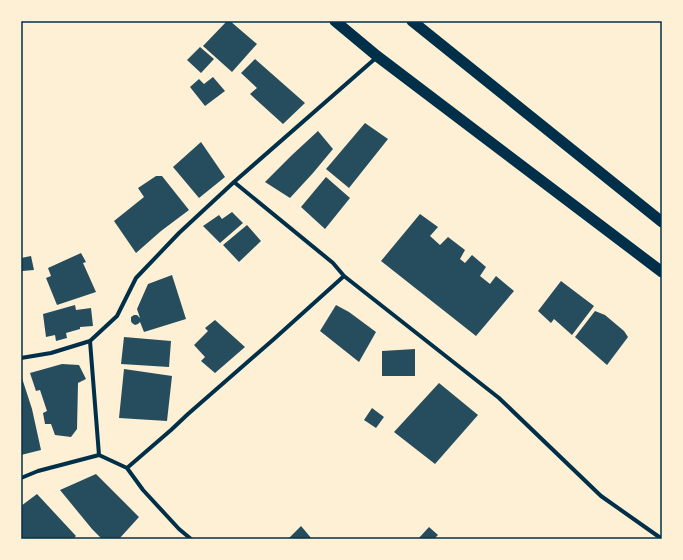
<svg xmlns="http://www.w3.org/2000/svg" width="683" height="560" font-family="Literata,serif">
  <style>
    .building { fill: #264d5e }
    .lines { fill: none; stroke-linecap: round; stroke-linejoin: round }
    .minor { stroke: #003049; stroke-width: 4 }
    .trunk { stroke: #003049; stroke-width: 11 }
    .neatline { fill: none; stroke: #003049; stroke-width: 1.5 }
  </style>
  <rect width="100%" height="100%" fill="#fdf0d5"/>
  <!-- building -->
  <path class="building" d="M 227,21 L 230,21 L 257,44 L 232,72 L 203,46 Z
    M 200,47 L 214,59 L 201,73 L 187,60 Z
    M 255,59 L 305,103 L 283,124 L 250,94 L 257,88 L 241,73 Z
    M 213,77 L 225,91 L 205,106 L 190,87 L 199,79 L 204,84 Z
    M 365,123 L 388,139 L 349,188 L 326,169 Z
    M 318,131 L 333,149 L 313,173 L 290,198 L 265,182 L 292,155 Z
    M 201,142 L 225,177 L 199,198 L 173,167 Z
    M 156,176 L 162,176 L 189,210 L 161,231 L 136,253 L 114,221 L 144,197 L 138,188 Z
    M 326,177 L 350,198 L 325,229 L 301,207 Z
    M 232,212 L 243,223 L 220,243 L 203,226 L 219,215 L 222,219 Z
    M 420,214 L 438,227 L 430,236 L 440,245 L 448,237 L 465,250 L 460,259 L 465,263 L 472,255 L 486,267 L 480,276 L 490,284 L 496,276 L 514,291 L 476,336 L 381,261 Z
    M 247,225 L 261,241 L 239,262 L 223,245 Z
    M 81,253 L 86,262 L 83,263 L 96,292 L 57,305 L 46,278 L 51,276 L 48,268 Z
    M 31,256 L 34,270 L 22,271 L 21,258 Z
    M 172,275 L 186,319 L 144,332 L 140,322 L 138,324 L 135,325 L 132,323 L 131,321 L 131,317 L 134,315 L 137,315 L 140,318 L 137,309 L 148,284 Z
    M 561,281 L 594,306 L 572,335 L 554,319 L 551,323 L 538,311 Z
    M 75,305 L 76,310 L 91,308 L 93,326 L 80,327 L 80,329 L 66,333 L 67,338 L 56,341 L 55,335 L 46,337 L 43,314 Z
    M 336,305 L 349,312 L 376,332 L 359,362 L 320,331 Z
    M 595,311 L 605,315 L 624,331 L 628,337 L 607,365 L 575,337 Z
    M 215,320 L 245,347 L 215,373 L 201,361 L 205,357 L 194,345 L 208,331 L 205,328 Z
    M 124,337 L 171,341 L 169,367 L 121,364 Z
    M 415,349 L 415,376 L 382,376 L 382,351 Z
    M 62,364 L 79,365 L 86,379 L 78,383 L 77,429 L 71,437 L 55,435 L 51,424 L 45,424 L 43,413 L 47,411 L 40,390 L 36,391 L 30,373 Z
    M 124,369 L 172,376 L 167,421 L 119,418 Z
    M 21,375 L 32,409 L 41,450 L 21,455 Z
    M 439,383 L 478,415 L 435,464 L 394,432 Z
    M 372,408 L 384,417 L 376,428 L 364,420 Z
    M 96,474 L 139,517 L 119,539 L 102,539 L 92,529 L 60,490 Z
    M 37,494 L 76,536 L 73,539 L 21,539 L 21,506 Z
    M 301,526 L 312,539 L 288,539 Z
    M 429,527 L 438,535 L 434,539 L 418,539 Z"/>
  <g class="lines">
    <!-- minor -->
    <path class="minor" d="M 234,182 L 333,263 L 344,276 L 499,398 L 601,496 L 662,539
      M 21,358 L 51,353 L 90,341
      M 99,455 L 90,341 L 117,316 L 136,278 L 179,233 L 234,182 L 377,57
      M 127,468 L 171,430 L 188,414 L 274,339 L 344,276
      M 21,478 L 38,471 L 99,455 L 127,468 L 143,490 L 179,529 L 191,539"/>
    <!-- trunk -->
    <path class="trunk" d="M 335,21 L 377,56 L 662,272
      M 412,21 L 662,222"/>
  </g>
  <!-- border -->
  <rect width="683" height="560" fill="none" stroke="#fdf0d5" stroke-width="44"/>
  <rect x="22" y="22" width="639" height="516" class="neatline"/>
</svg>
